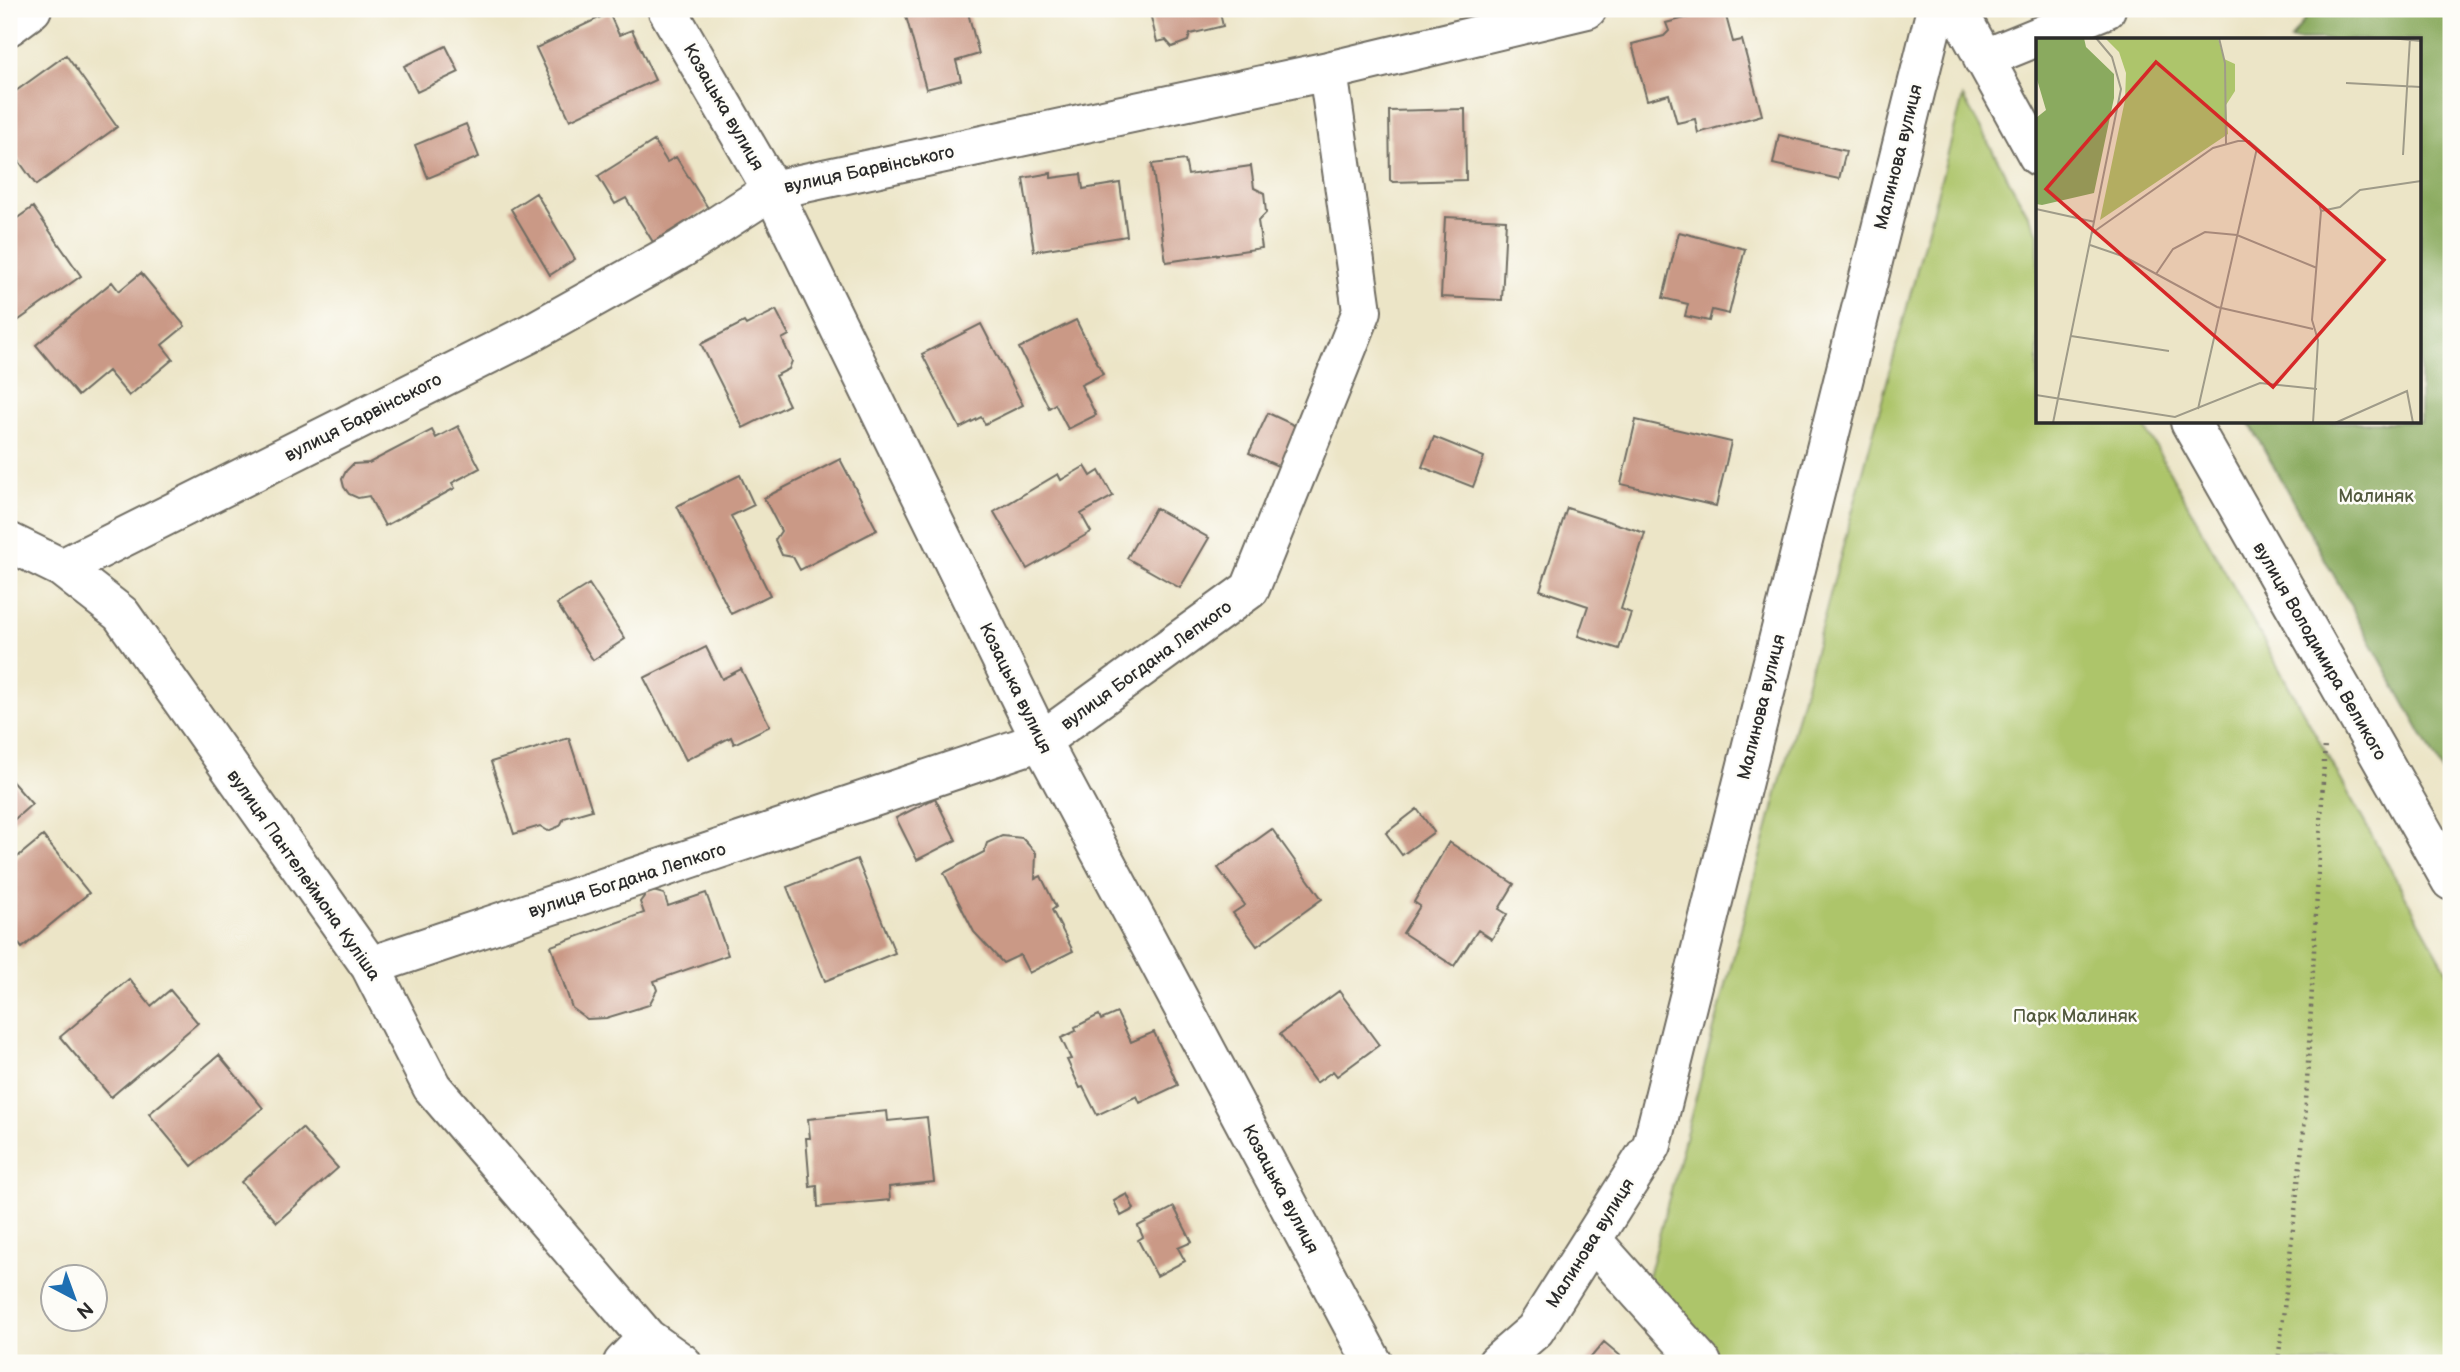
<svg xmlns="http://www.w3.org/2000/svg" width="2460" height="1372" font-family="'Balsamiq Sans',sans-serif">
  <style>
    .green { fill: #adc56b; stroke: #6c784b; stroke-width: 2 }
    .forest { fill: #8aaa5f; stroke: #5a6a45; stroke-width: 2 }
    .building { fill: #ca9986 }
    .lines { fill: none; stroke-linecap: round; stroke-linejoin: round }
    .minor-casing { stroke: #6f6c62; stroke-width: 42 }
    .path { stroke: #6f6c62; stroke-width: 4.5; stroke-dasharray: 2 5; stroke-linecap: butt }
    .minor { stroke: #fff; stroke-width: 38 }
    .labels { text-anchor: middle; stroke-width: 5; stroke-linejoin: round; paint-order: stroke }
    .street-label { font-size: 18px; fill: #2b2b2b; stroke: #fdfcf7 }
    .park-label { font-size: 18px; fill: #52593e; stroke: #fdfcf7 }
    .inset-road { fill: none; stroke: #9f9b89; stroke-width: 2 }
    .view { fill: #d62828; fill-opacity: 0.15; stroke: #d62828; stroke-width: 3.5 }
    .inset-edge { fill: none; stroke: #2b2b2b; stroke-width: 3.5 }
  </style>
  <rect width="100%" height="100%" fill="#fdfcf7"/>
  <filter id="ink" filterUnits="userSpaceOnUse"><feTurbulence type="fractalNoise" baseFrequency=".0143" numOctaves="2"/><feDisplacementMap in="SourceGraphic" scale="14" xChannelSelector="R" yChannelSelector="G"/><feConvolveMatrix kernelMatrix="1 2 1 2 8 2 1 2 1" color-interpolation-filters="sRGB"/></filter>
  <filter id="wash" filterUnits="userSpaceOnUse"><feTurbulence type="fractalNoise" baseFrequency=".00686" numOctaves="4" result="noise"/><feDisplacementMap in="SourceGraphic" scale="28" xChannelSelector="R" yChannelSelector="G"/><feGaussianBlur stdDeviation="1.57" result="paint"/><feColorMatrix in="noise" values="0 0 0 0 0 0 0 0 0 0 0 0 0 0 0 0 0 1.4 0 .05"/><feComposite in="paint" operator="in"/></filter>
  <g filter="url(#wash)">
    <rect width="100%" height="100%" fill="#ece5c7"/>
    <!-- green -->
    <path class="green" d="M 1963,97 L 2038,233 L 2038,422 L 2142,422 L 2451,978 L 2451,1363 L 1684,1363 L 1638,1314 Z"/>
    <!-- forest -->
    <path class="forest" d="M 2312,9 L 2451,9 L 2451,787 L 2249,422 L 2420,422 L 2420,40 L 2290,40 Z"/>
    <g id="blocks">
      <!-- building -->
      <path class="building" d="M 904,9 L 967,9 L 979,54 L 956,61 L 961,80 L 926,89 Z
        M 1149,9 L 1219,9 L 1223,26 L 1190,34 L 1188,41 L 1172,47 L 1166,40 L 1157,42 Z
        M 1719,9 L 1724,9 L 1733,42 L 1742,40 L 1762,115 L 1698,133 L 1695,119 L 1677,123 L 1669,94 L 1647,100 L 1632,44 L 1664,36 L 1669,31 L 1666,23 Z
        M 609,13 L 619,35 L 632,30 L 655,80 L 570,120 L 536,48 Z
        M 446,46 L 459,72 L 417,92 L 404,66 Z
        M 66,55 L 117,127 L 36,185 L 9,147 L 9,96 Z
        M 1465,109 L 1466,180 L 1393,182 L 1390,180 L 1389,111 Z
        M 466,124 L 479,157 L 428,178 L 415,145 Z
        M 1779,135 L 1846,151 L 1839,179 L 1773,164 Z
        M 654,141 L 667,162 L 676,157 L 708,208 L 653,242 L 626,198 L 615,204 L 598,176 Z
        M 1185,160 L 1188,175 L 1251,166 L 1254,188 L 1264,193 L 1266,213 L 1258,221 L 1262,248 L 1166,262 L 1152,164 Z
        M 1051,173 L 1051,178 L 1081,174 L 1083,189 L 1120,183 L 1127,236 L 1034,251 L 1023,178 Z
        M 536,193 L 575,259 L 550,275 L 511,209 Z
        M 33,207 L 81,276 L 9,327 L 9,224 Z
        M 1445,217 L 1506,220 L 1502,300 L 1441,297 Z
        M 1679,232 L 1745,249 L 1729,314 L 1712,310 L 1709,321 L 1685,316 L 1688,304 L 1663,298 Z
        M 141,273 L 185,326 L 162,345 L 173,359 L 129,396 L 108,371 L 78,396 L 36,345 L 112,282 L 119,291 Z
        M 776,310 L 789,335 L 782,339 L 792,361 L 789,369 L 775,376 L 789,405 L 743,428 L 701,344 L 744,322 L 746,325 Z
        M 1076,320 L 1103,374 L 1081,385 L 1096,415 L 1068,429 L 1055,404 L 1049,408 L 1019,348 Z
        M 981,324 L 1023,405 L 985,424 L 981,417 L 960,428 L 922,354 Z
        M 1268,413 L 1298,427 L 1280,467 L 1249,453 Z
        M 1636,420 L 1731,442 L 1716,506 L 1621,484 Z
        M 458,426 L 480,468 L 452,483 L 455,488 L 385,526 L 369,496 L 358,498 L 349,494 L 344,487 L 342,479 L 346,471 L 353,464 L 369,463 L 432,430 L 436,438 Z
        M 1434,437 L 1484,457 L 1473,487 L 1422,467 Z
        M 840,459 L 877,530 L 800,570 L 793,557 L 782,555 L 775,540 L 781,531 L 764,498 Z
        M 1085,466 L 1091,476 L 1099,471 L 1113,496 L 1081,514 L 1091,532 L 1027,569 L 994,512 L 1058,474 L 1061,480 Z
        M 740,475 L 754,505 L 731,516 L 770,595 L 731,614 L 677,506 Z
        M 1155,508 L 1209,538 L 1180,588 L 1127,558 Z
        M 1567,508 L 1645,533 L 1621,609 L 1631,613 L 1619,649 L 1578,636 L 1588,606 L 1540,590 Z
        M 589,584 L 625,639 L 593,660 L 557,604 Z
        M 706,647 L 722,679 L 741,669 L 770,726 L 734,744 L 731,737 L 686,760 L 644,678 Z
        M 569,738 L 592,810 L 564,818 L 560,826 L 548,831 L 540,826 L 514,834 L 491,762 Z
        M 9,778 L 32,804 L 9,824 Z
        M 935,798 L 956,840 L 917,860 L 896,818 Z
        M 1417,809 L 1434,832 L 1402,855 L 1386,833 Z
        M 1272,829 L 1322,899 L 1257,946 L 1233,913 L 1245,905 L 1218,868 Z
        M 43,836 L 89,893 L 22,948 L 9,932 L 9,864 Z
        M 1002,836 L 1022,838 L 1036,853 L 1035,879 L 1041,876 L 1056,907 L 1052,910 L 1073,951 L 1029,973 L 1020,955 L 1003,963 L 974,932 L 944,873 L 984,852 L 987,843 Z
        M 1449,842 L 1514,884 L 1499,909 L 1507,914 L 1492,939 L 1478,930 L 1454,966 L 1403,933 L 1420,906 L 1414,902 Z
        M 857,859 L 895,953 L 825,981 L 787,887 Z
        M 649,890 L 664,894 L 668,906 L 706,893 L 728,955 L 654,981 L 657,990 L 649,1005 L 606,1018 L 587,1019 L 572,1008 L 551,946 L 644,913 L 640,902 Z
        M 129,979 L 151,1006 L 170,990 L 198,1023 L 111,1097 L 60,1037 Z
        M 1339,991 L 1379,1045 L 1337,1076 L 1333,1071 L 1316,1083 L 1280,1034 Z
        M 1117,1013 L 1131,1042 L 1154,1032 L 1178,1085 L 1140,1103 L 1137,1096 L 1097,1115 L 1083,1087 L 1080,1088 L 1067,1060 L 1071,1059 L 1061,1038 L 1076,1031 L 1075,1027 L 1099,1015 L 1101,1020 Z
        M 219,1055 L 263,1108 L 192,1166 L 149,1114 Z
        M 887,1111 L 888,1121 L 927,1117 L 934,1182 L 889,1187 L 890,1200 L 818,1207 L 817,1186 L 810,1187 L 806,1138 L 810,1138 L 808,1119 Z
        M 302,1128 L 338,1168 L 277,1222 L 241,1182 Z
        M 1127,1194 L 1134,1209 L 1121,1216 L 1114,1201 Z
        M 1174,1207 L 1192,1242 L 1178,1248 L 1185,1261 L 1157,1276 L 1138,1240 L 1143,1237 L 1138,1226 Z
        M 1604,1342 L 1629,1363 L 1586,1363 Z"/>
    </g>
  </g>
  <g filter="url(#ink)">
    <use href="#blocks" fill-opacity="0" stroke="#6f6c62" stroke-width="2"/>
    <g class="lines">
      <defs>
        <path id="minor" d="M 667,9 L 772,190 L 1041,741 L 1373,1363
          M 1957,9 L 2038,156
          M 9,26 L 32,9
          M 1983,59 L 2106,9
          M 2190,422 L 2451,881
          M 9,542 L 62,568 L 121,614 L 370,966 L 432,1087 L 647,1338 L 682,1363
          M 62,568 L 529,334 L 681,249 L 772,190 L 1328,71 L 1587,9
          M 370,966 L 1041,741 L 1250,589 L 1362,311 L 1328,71
          M 1592,1240 L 1702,1363
          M 623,1363 L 647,1338
          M 1497,1363 L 1535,1330 L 1652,1145 L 1936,9"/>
      </defs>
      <!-- minor casing -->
      <use href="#minor" class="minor-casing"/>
      <!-- path -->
      <path class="path" d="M 2278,1363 L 2305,1120 L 2325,743"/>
      <!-- minor -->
      <use href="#minor" class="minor"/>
    </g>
  </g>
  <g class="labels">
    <!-- street labels -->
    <g class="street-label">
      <text transform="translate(724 107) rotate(60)" y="6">Козацька вулиця</text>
      <text transform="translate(1898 157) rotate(-76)" y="6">Малинова вулиця</text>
      <text transform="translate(869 169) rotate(-12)" y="6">вулиця Барвінського</text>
      <text transform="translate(363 417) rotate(-27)" y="6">вулиця Барвінського</text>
      <text transform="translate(2320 651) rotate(60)" y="6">вулиця Володимира Великого</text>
      <text transform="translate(1146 665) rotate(-36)" y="6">вулиця Богдана Лепкого</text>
      <text transform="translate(1016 688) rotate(64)" y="6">Козацька вулиця</text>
      <text transform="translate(1761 707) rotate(-76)" y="6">Малинова вулиця</text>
      <text transform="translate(304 875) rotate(55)" y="6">вулиця Пантелеймона Куліша</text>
      <text transform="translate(627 880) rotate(-18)" y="6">вулиця Богдана Лепкого</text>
      <text transform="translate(1281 1189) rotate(62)" y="6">Козацька вулиця</text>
      <text transform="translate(1590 1243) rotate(-58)" y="6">Малинова вулиця</text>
    </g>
    <!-- park labels -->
    <g class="park-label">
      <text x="2376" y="502">Малиняк</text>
      <text x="2075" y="1022">Парк Малиняк</text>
    </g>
  </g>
  <!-- overview -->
  <g transform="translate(2036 38)">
    <rect width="385" height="385" fill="#ece5c7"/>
    <path d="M 69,0 L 182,0 L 188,21 L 199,26 L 199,53 L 190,67 L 192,96 L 64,182 L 89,62 L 90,35 L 83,14 Z" fill="#adc56b"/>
    <path d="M 0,0 L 48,0 L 50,9 L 78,36 L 78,60 L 58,155 L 6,167 L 0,166 L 0,80 L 10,72 L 0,38 Z" fill="#8aaa5f"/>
    <path class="inset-road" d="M 183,0 L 189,25 L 190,106M 354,0 L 385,3M 310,45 L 385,49M 367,117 L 374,0M 0,171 L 59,184M 285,173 L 304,169 L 324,152 L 385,143M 56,195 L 177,110 L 202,103 L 213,103 L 221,110 L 283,165 L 285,173 L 276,282 L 282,302 L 277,385M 54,207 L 89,219 L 181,269 L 277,291M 120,236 L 137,211 L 169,194 L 201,197 L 281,230M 35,298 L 133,313M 0,357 L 139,379 L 224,345 L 281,351M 162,371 L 221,110M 17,385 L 85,51 L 76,19 L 60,0M 299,385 L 371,353 L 377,385"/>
    <path class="view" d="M 120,24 L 348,222 L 237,349 L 10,151 Z"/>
    <rect width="385" height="385" class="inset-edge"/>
  </g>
  <!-- margin -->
  <rect width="2460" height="1372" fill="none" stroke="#fdfcf7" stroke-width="35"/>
  <!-- north arrow -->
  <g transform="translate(74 1298) rotate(139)"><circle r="33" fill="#fdfcf7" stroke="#a9a8a5" stroke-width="2"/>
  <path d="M0-5L12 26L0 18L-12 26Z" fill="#1f6fb2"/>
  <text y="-10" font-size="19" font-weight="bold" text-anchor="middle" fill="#2b2b2b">N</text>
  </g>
</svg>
